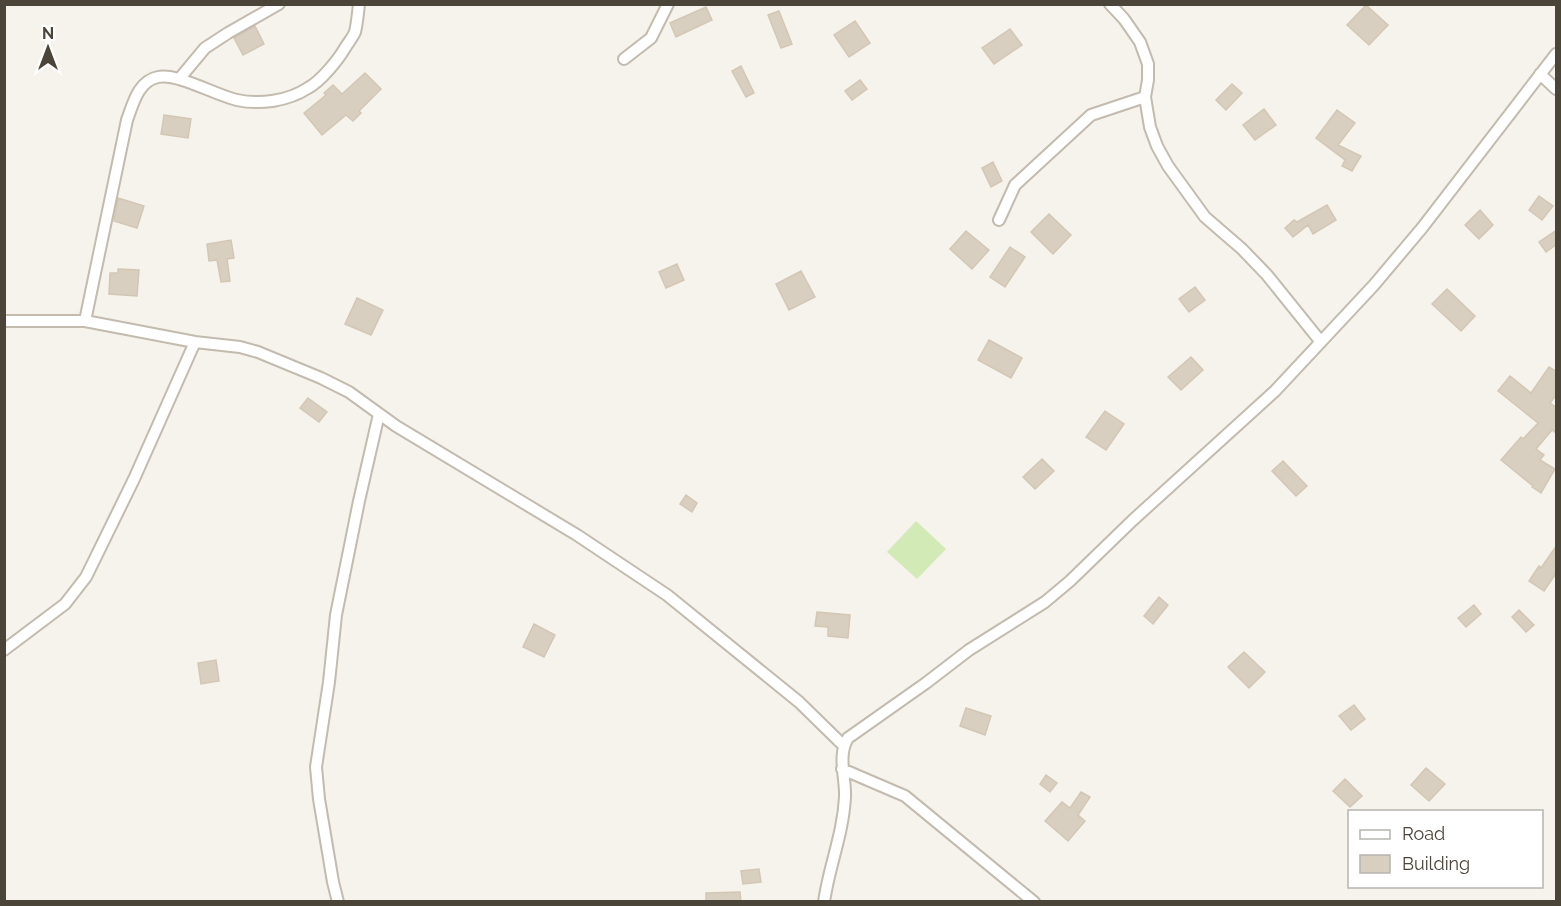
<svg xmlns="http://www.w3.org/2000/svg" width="1561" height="906" font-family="Raleway,sans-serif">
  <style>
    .green { fill: #d2eab5 }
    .building { fill: #d8cfc1; stroke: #d3c7b4; stroke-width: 1.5 }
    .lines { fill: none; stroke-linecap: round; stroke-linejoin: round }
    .street-casing { stroke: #c2bbae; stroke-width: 14 }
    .street { stroke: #fff; stroke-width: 10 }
  </style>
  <rect width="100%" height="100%" fill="#f6f3ec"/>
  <!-- green -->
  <path class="green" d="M 916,521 L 946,549 L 917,579 L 887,552 Z"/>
  <!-- building -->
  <path class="building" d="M 1366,5 L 1388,25 L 1369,45 L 1347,25 Z
    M 706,7 L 712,20 L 676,37 L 670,23 Z
    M 779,11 L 792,44 L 781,48 L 768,15 Z
    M 855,21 L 870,43 L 849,57 L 834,35 Z
    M 255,26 L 264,44 L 243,55 L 234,38 Z
    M 1010,29 L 1022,45 L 994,64 L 982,48 Z
    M 741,66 L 754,93 L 746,97 L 732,71 Z
    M 365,73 L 381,89 L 359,111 L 361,113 L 353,121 L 346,115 L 322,135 L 304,113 L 326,95 L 324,93 L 333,85 L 342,94 Z
    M 860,80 L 867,89 L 852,100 L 845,91 Z
    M 1232,84 L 1242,93 L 1226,110 L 1216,100 Z
    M 1264,109 L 1276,125 L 1255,140 L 1243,125 Z
    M 1337,110 L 1355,123 L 1338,145 L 1361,156 L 1352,171 L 1342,166 L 1345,160 L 1316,138 Z
    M 164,115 L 191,119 L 188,138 L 161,134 Z
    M 993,162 L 1002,181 L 991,187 L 982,168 Z
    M 1539,196 L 1553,206 L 1542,220 L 1529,210 Z
    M 118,198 L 144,206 L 137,228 L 114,221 Z
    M 1327,205 L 1336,220 L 1313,234 L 1308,225 L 1293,237 L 1285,228 L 1294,220 L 1297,222 Z
    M 1480,210 L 1493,225 L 1479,239 L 1465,225 Z
    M 1049,214 L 1071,235 L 1053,254 L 1031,232 Z
    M 1557,230 L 1557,244 L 1546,252 L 1539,242 Z
    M 966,231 L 989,250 L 972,269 L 950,249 Z
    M 231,240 L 234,258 L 227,259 L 230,281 L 221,282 L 217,260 L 209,261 L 207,244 Z
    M 1010,247 L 1025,257 L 1005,287 L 990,277 Z
    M 677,264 L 684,280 L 666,288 L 659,272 Z
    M 118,269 L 139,270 L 137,296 L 109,294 L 110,273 L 118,273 Z
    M 801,271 L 815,297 L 789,310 L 776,284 Z
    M 1195,287 L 1205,300 L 1189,312 L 1179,299 Z
    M 1447,289 L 1475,316 L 1461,331 L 1432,304 Z
    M 357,298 L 383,310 L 371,335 L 345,324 Z
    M 989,340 L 1022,358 L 1011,378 L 978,360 Z
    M 1191,357 L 1203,370 L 1181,390 L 1168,377 Z
    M 1549,367 L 1557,372 L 1557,394 L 1550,403 L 1557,408 L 1557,434 L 1552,430 L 1536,449 L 1544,455 L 1540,460 L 1555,469 L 1541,493 L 1532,487 L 1533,486 L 1501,460 L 1521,437 L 1523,439 L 1538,423 L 1498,391 L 1510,376 L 1531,393 Z
    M 308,398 L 327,412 L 319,422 L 300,408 Z
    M 1105,411 L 1124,424 L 1106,450 L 1086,437 Z
    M 1042,459 L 1054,471 L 1035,489 L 1023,477 Z
    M 1283,461 L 1307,486 L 1296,496 L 1272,471 Z
    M 686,495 L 697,503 L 692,512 L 680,504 Z
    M 1557,545 L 1557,572 L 1544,591 L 1529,581 L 1539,566 L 1541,568 Z
    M 1159,597 L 1168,605 L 1153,624 L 1144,616 Z
    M 1474,605 L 1481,614 L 1466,627 L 1458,618 Z
    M 1519,610 L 1534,625 L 1526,632 L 1512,617 Z
    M 817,612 L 850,615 L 848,638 L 828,636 L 828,627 L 815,626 Z
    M 534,624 L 555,635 L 544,657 L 523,647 Z
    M 1244,652 L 1265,672 L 1249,688 L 1228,667 Z
    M 216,660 L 219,681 L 201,684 L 198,663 Z
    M 1354,705 L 1365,719 L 1351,730 L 1339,716 Z
    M 966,708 L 991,716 L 985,735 L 960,726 Z
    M 1426,768 L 1445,784 L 1429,801 L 1411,785 Z
    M 1046,775 L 1057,783 L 1050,792 L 1040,784 Z
    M 1345,779 L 1362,796 L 1350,807 L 1333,791 Z
    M 1081,792 L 1090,797 L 1078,815 L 1085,821 L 1068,841 L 1045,821 L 1062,802 L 1070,808 Z
    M 759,869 L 761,882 L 743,884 L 741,871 Z
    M 740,892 L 741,902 L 706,902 L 706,893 Z"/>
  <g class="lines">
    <defs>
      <path id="street" d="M 1110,4 L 1124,19 L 1140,42 L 1148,64 L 1148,80 L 1145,97 L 1150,127 L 1157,146 L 1168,166 L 1205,217 L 1242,249 L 1267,275 L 1321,342
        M 624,59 L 651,38 L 668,4
        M 1540,74 L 1556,89
        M 180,78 L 205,48 L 228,33 L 279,4
        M 999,220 L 1015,185 L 1091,115 L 1145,97
        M 4,321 L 85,321 L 195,342 L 240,347 L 258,352 L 321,378 L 349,392 L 396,426 L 577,535 L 667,595 L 799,702 L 844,746
        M 85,321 L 127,120 C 133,104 138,81 158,77 C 178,73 215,95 237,100 C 260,105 288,101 308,88 C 321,81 338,60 345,48 C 348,43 353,37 355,32 C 357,24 358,13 359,4
        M 4,650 L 65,604 L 86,577 L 134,479 L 195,342
        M 842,769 L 905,796 L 1034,902
        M 338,902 L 333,882 L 319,799 L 316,767 L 329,682 L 336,615 L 359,501 L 379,414
        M 824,902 C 829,866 843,835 845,797 C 846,779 837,755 848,738 L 926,683 L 969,650 L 1045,602 L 1070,581 L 1133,520 L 1275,391 L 1374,285 L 1422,228 L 1556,54"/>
    </defs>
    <!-- street casing -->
    <use href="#street" class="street-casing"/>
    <!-- street -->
    <use href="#street" class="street"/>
  </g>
  <!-- border -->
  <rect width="1561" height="906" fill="none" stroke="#4b4439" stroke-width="12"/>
  <!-- legend -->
  <rect x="1348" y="810" width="195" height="78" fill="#ffffff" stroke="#b7b4b0" stroke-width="1.5"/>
  <rect x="1360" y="830" width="30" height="9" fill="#ffffff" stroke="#b7b4b0" stroke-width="1.5"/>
  <text x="1402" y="840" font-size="18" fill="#4b4439">Road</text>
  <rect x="1360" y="855" width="30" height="18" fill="#d8cfc1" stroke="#b7b4b0" stroke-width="1.5"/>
  <text x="1402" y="870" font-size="18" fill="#4b4439">Building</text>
  <!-- north arrow -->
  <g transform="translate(48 48)" stroke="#ffffff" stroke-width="4.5" paint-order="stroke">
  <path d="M0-4.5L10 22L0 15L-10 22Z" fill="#4b4439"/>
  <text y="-9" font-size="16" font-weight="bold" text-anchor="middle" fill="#4b4439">N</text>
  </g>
</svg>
